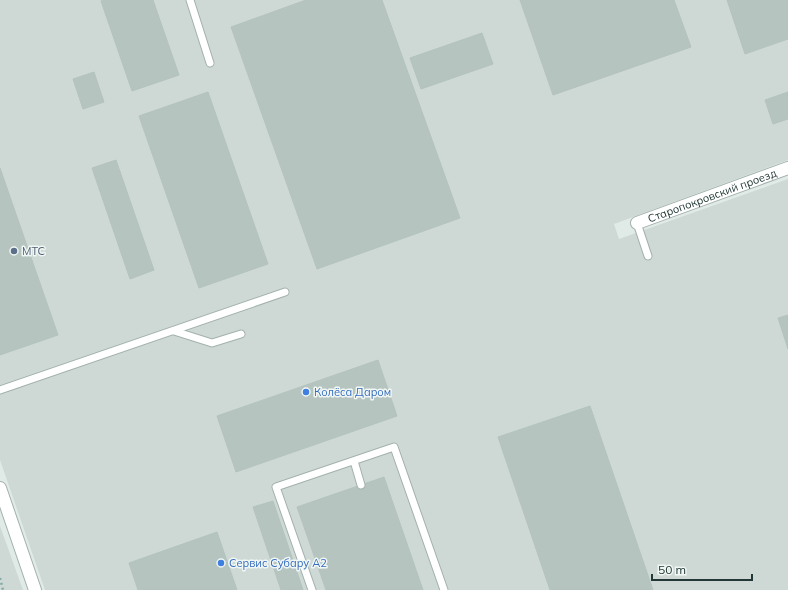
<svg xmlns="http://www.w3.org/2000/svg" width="788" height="590" font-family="Mulish,sans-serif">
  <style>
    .built { fill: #ced9d6 }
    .building { fill: #b6c4c0; stroke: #b3c3be }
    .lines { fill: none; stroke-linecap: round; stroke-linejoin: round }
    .service-casing { stroke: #a3b1ae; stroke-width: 9 }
    .minor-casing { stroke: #a3b1ae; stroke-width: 14 }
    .tertiary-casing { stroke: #a3b1ae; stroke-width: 14 }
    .path { stroke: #83aba4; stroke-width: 2.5; stroke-dasharray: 2 3; stroke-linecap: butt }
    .service { stroke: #fff; stroke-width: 7 }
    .minor { stroke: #fff; stroke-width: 12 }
    .tertiary { stroke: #fff; stroke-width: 12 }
    .service-dot { fill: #5c6f8a; stroke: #f0f7f4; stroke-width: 1.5 }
    .shop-dot { fill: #3f7fe0; stroke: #f0f7f4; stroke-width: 1.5 }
    .labels { text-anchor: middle; stroke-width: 3; stroke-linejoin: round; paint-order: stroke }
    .street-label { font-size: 11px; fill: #223836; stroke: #f0f7f4 }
    .service-label { font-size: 11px; fill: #4e5e75; stroke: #f0f7f4; text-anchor: start }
    .shop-label { font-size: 11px; fill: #366cbe; stroke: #f0f7f4; text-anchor: start }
  </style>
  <rect width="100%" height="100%" fill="#e0eae7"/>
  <!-- built -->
  <path class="built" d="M 0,0 L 788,0 L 788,160 L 614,224 L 619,239 L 788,179 L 788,590 L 45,590 L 0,460 Z
    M 0,526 L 23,590 L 0,590 Z"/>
  <!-- building -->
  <path class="building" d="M 103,0 L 153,0 L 179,75 L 132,91 L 101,1 Z
    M 306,0 L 382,0 L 460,218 L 317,269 L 231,27 Z
    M 520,0 L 674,0 L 691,47 L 553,95 Z
    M 727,0 L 788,0 L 788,39 L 745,54 Z
    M 482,33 L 493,64 L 421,89 L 410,58 Z
    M 94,72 L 104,102 L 83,109 L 73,79 Z
    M 208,92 L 268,264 L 199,288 L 139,116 Z
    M 788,92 L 788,119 L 773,124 L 765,100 Z
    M 116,160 L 154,270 L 130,279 L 92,168 Z
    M 0,168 L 58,335 L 0,355 Z
    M 788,315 L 788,349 L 778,318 Z
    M 378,360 L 397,416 L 236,472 L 217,416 Z
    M 590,406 L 653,590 L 550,590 L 498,437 Z
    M 384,477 L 423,590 L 326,590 L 297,507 Z
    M 273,501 L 303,590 L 281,590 L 253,507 Z
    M 217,532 L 237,590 L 138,590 L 129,563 Z"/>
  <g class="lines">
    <defs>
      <path id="service" d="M 190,0 L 210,63
        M 637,223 L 648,256
        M 174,331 L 212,343 L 241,334
        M 0,390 L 285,292
        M 354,461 L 361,485
        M 312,590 L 276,487 L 394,447 L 444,590"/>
      <g id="minor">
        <path id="s1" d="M 637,223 L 788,168"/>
      </g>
      <path id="tertiary" d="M 0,488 L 35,590"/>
    </defs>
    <!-- service casing -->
    <use href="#service" class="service-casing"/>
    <!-- minor casing -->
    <use href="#minor" class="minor-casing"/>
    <!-- tertiary casing -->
    <use href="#tertiary" class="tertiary-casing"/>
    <!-- path -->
    <path class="path" d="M 0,578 L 3,590"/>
    <!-- service -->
    <use href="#service" class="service"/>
    <!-- minor -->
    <use href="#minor" class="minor"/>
    <!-- tertiary -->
    <use href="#tertiary" class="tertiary"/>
  </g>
  <!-- markers -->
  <circle class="service-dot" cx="14" cy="251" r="4"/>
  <g class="shop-dot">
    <circle cx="306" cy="392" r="4"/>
    <circle cx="221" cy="563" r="4"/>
  </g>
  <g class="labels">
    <!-- street labels -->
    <g class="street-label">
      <text dy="4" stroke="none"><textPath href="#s1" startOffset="80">Старопокровский проезд</textPath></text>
    </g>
    <!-- service labels -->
    <g class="service-label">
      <text x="22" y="255">МТС</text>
    </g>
    <!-- shop labels -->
    <g class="shop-label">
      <text x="314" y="396">Колёса Даром</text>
      <text x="229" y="567">Сервис Субару А2</text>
    </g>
  </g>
  <!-- scale -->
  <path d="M652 574v6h100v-6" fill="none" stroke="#223836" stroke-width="2"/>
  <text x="658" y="574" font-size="12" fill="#223836" stroke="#f0f7f4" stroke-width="3" paint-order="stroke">50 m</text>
</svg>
